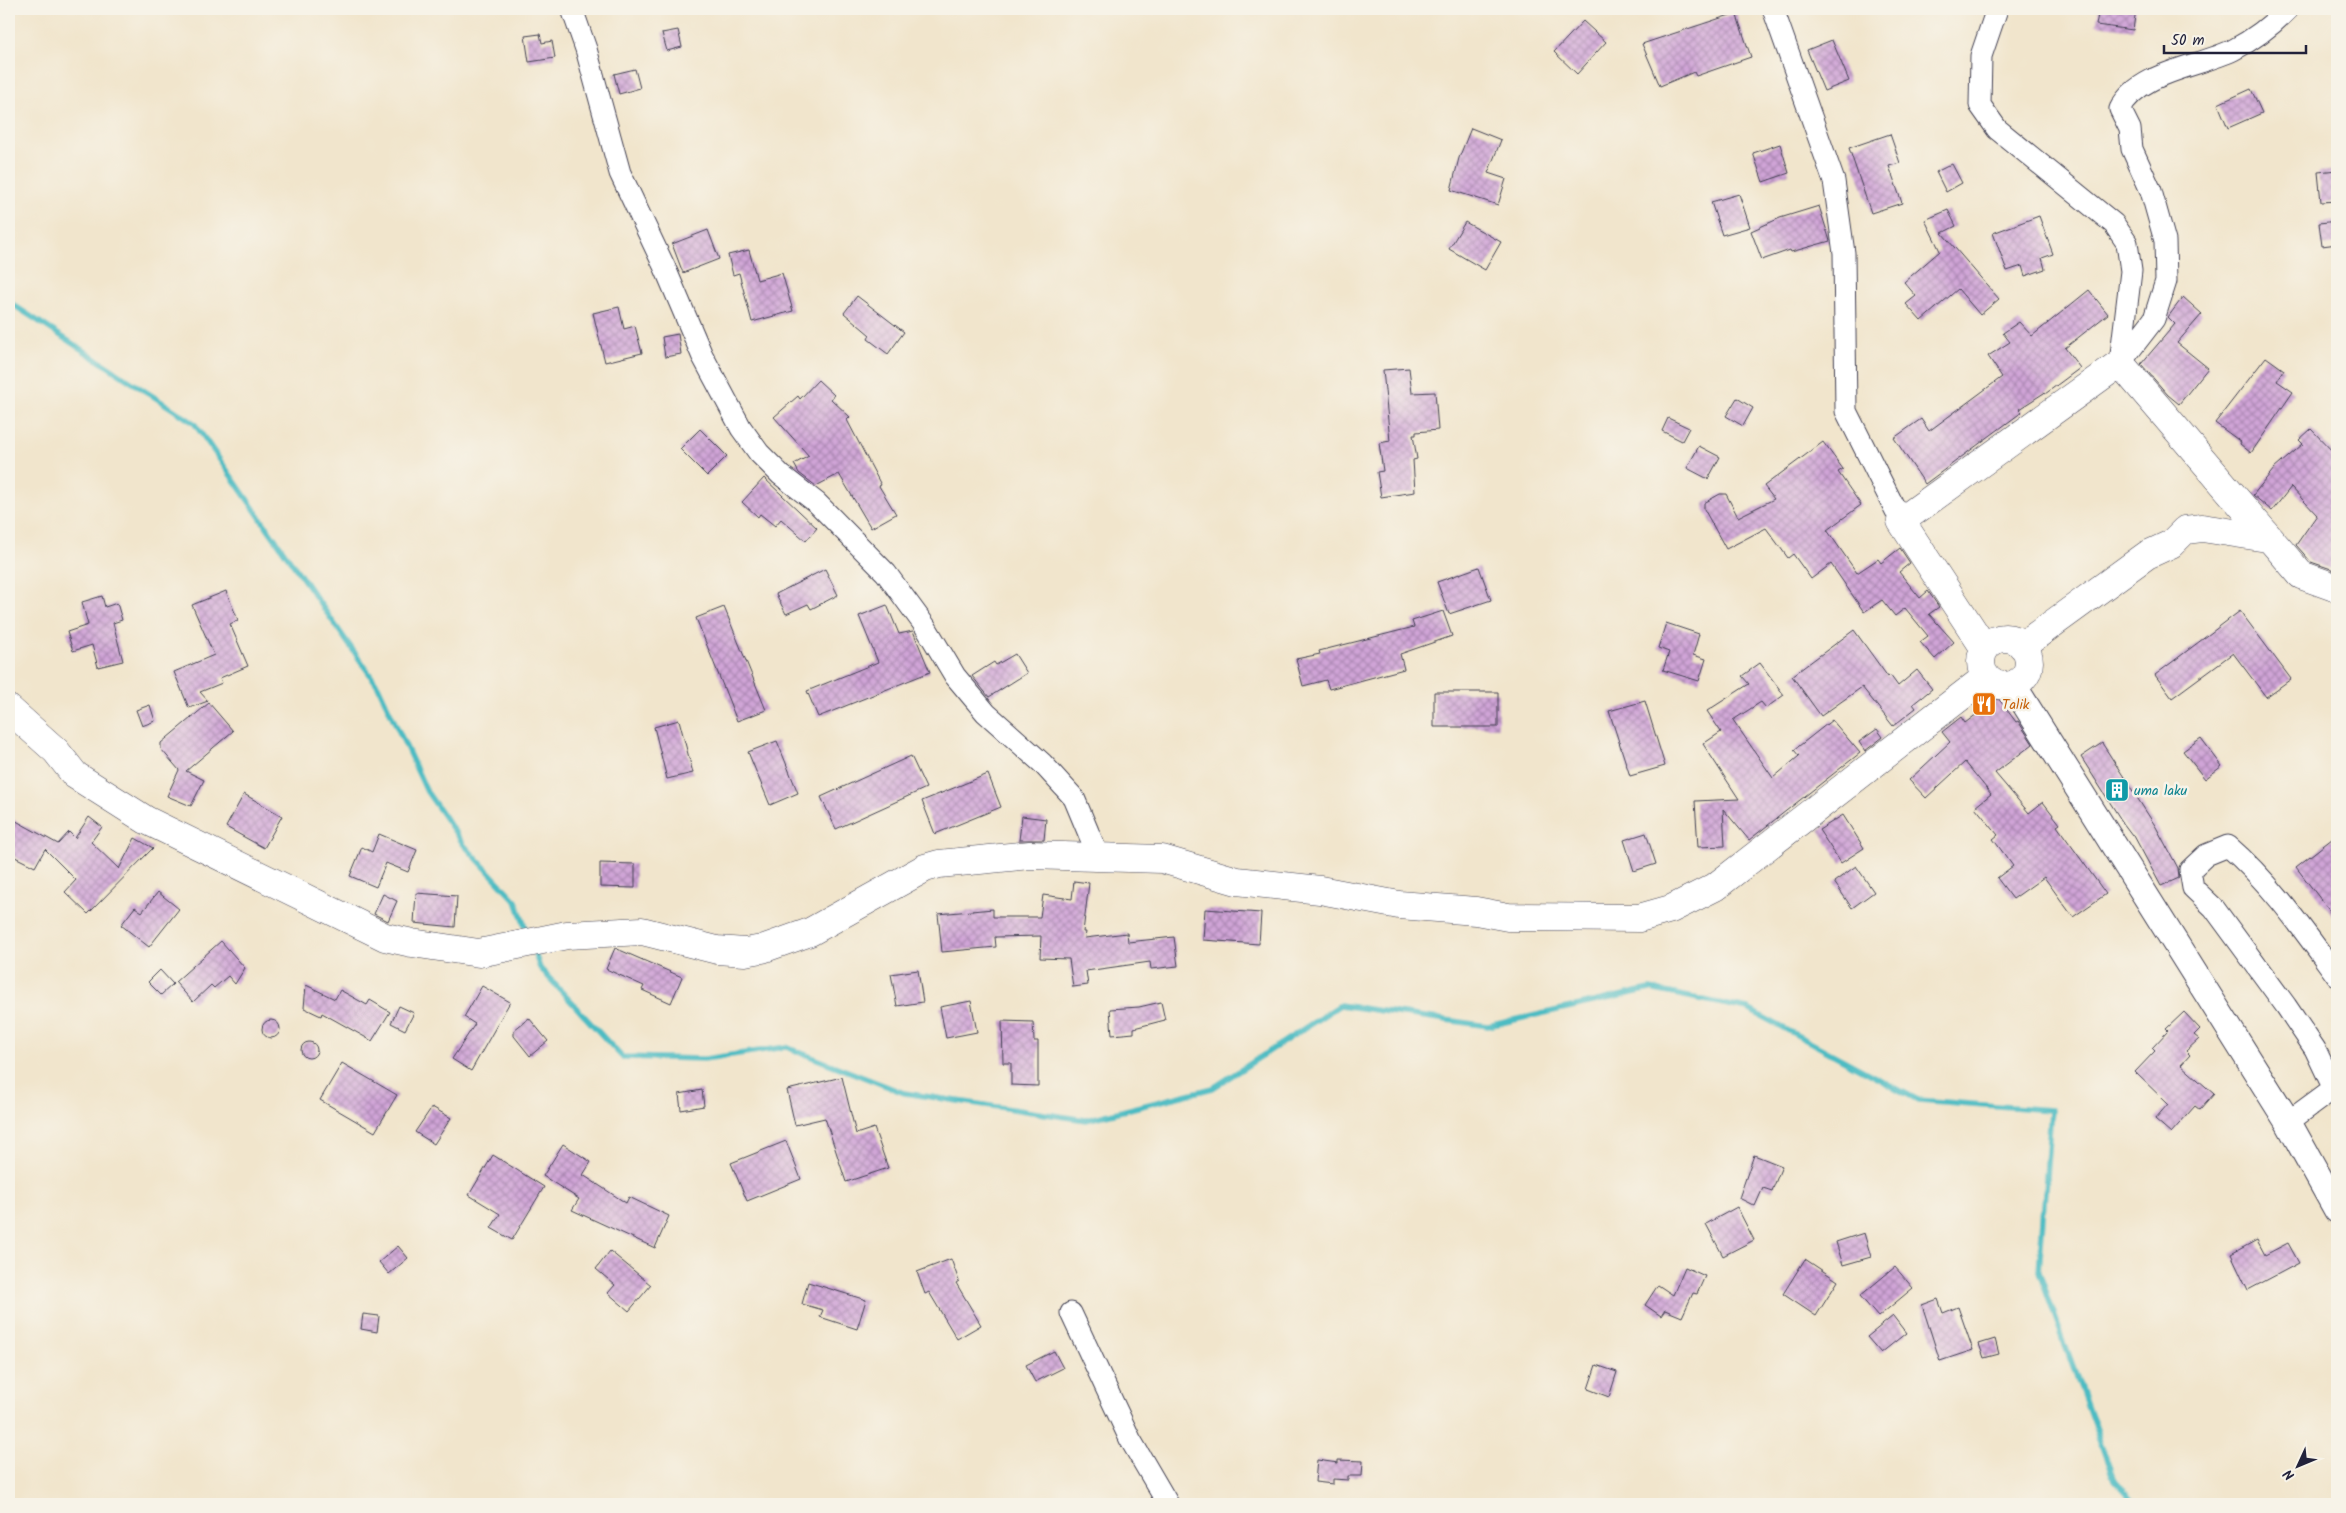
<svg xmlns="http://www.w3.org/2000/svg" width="2346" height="1513" font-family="Kalam,sans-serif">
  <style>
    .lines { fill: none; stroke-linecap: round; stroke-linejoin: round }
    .stream { stroke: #4dbcc3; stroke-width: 5.5 }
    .building { fill: url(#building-cross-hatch) }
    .minor-casing { stroke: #413f51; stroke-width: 23 }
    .tertiary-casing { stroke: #413f51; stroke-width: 28 }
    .primary-casing { stroke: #413f51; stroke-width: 29 }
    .minor { stroke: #fff; stroke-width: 21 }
    .tertiary { stroke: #fff; stroke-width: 26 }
    .primary { stroke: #fff; stroke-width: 28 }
    .labels { text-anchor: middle; stroke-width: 5; stroke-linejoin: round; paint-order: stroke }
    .food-label { font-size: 14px; fill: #c56008; stroke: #f7f3e8; text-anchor: start }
    .culture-label { font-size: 14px; fill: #0d838f; stroke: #f7f3e8; text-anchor: start }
  </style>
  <defs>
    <pattern id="building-cross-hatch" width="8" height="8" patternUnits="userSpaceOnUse" patternTransform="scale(1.25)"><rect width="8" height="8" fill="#d0a4d7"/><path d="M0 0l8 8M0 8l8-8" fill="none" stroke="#a885b0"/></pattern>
  </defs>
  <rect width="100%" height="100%" fill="#f7f3e8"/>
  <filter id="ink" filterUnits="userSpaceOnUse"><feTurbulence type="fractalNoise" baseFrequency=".02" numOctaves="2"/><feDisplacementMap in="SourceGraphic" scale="10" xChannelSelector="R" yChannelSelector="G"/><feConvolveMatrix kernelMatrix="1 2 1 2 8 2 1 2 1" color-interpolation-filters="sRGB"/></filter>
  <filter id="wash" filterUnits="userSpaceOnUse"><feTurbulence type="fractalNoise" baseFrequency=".0096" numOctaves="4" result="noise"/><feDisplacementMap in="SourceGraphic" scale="20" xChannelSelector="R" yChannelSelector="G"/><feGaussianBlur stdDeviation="1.12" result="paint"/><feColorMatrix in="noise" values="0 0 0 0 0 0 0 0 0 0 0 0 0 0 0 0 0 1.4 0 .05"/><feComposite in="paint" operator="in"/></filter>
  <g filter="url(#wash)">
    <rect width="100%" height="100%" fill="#f1e5cc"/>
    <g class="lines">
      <!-- stream -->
      <path class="stream" d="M 9,302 L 194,423 L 378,686 L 427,792 L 464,845 L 516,901 L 528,935
        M 533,948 L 540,968 L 622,1057 L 704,1059 L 786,1047 L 904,1093 L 1086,1120 L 1213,1088 L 1340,1005 L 1488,1026 L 1650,989 L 1748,1009 L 1918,1100 L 2051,1110 L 2039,1272 L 2114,1480 L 2136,1504"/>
    </g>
    <g id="blocks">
      <!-- building -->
      <path class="building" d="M 2099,9 L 2136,9 L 2133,30 L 2096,25 Z
        M 1736,13 L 1751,57 L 1696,76 L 1694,72 L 1660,86 L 1642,44 Z
        M 1583,21 L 1606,42 L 1577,74 L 1554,52 Z
        M 678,30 L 682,47 L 667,51 L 662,33 Z
        M 540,34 L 542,43 L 552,41 L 555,58 L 529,62 L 525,36 Z
        M 1832,40 L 1849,81 L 1824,91 L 1807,50 Z
        M 635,69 L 640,88 L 619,94 L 614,74 Z
        M 2251,89 L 2262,113 L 2228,128 L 2218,104 Z
        M 1471,128 L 1501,140 L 1488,173 L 1506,179 L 1498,205 L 1451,190 L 1459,158 Z
        M 1890,134 L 1900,163 L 1889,166 L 1902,203 L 1871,213 L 1849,148 Z
        M 1780,144 L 1789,173 L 1763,182 L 1753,153 Z
        M 1952,164 L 1962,183 L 1946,192 L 1936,172 Z
        M 2337,170 L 2337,201 L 2321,202 L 2318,172 Z
        M 1739,194 L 1750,227 L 1722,235 L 1711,202 Z
        M 1819,206 L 1830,241 L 1791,252 L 1790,250 L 1762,260 L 1751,231 L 1780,218 Z
        M 1948,210 L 1956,226 L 1942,233 L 1999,299 L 1980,315 L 1958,289 L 1921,321 L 1906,304 L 1916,296 L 1904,282 L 1940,251 L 1925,220 Z
        M 2039,216 L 2053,254 L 2042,258 L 2045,269 L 2025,276 L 2022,266 L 2007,271 L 1993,233 Z
        M 2337,221 L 2337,244 L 2322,246 L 2319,223 Z
        M 1465,222 L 1501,242 L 1485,270 L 1449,249 Z
        M 708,230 L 719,259 L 683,273 L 672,244 Z
        M 749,250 L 757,280 L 782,273 L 793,311 L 752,322 L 739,273 L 733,275 L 728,255 Z
        M 2089,290 L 2108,314 L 2065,348 L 2080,368 L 2045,394 L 2044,393 L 2019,409 L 2022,412 L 1925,484 L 1894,438 L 1921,419 L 1929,431 L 2002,377 L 1988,356 L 2010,342 L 2003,333 L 2019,322 L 2032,336 Z
        M 857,296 L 904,332 L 888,354 L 868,339 L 870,335 L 844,313 Z
        M 2183,297 L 2202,314 L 2177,343 L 2208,368 L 2179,404 L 2168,395 L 2141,364 L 2175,324 L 2168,317 Z
        M 619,307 L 624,329 L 635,326 L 642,353 L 605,362 L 593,313 Z
        M 678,334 L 681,354 L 665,357 L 662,337 Z
        M 2266,357 L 2284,370 L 2277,381 L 2293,392 L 2251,453 L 2240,444 L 2241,442 L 2215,423 Z
        M 1409,368 L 1412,393 L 1435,392 L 1438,430 L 1416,432 L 1416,435 L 1413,435 L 1417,459 L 1413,460 L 1415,492 L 1381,497 L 1377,472 L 1383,471 L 1379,443 L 1390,441 L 1383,370 Z
        M 818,380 L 834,395 L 831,399 L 850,417 L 847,420 L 881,485 L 879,486 L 896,514 L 871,528 L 839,474 L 816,486 L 799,473 L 794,464 L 809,456 L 774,417 L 798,396 L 800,399 Z
        M 1737,398 L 1753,408 L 1743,426 L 1726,416 Z
        M 1668,418 L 1689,428 L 1682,441 L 1662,431 Z
        M 700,429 L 727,456 L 707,476 L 680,449 Z
        M 2311,429 L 2337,456 L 2337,571 L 2311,562 L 2296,545 L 2317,515 L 2291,487 L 2272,511 L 2253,495 L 2274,469 L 2303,444 L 2299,440 Z
        M 1823,442 L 1843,469 L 1838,472 L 1861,505 L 1827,530 L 1857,573 L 1878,559 L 1881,563 L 1900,548 L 1910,563 L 1899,572 L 1920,598 L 1928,591 L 1939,607 L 1929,614 L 1954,642 L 1935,659 L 1920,642 L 1928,636 L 1905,608 L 1895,616 L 1882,600 L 1864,612 L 1831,564 L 1811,579 L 1793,554 L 1788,558 L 1766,528 L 1726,549 L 1704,509 L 1704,503 L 1720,494 L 1726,494 L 1738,517 L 1774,499 L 1764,486 Z
        M 1699,446 L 1720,457 L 1708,479 L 1687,468 Z
        M 764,478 L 817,528 L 806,541 L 781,519 L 775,526 L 760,514 L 758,517 L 742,502 Z
        M 1479,567 L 1491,600 L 1449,614 L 1437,582 Z
        M 825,569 L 838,595 L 811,609 L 808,604 L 786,614 L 776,594 Z
        M 226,591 L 238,620 L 230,624 L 248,666 L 220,678 L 222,683 L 200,692 L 208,701 L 189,708 L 174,672 L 214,655 L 192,605 Z
        M 102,596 L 105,607 L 117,603 L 122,620 L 113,623 L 123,661 L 98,667 L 92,645 L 73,651 L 67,632 L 88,625 L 82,602 Z
        M 887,605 L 899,634 L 913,631 L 930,672 L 818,717 L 807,691 L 878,662 L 859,616 Z
        M 724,607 L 766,710 L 737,721 L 696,618 Z
        M 1443,611 L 1452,636 L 1400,654 L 1404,669 L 1329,689 L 1326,680 L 1303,686 L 1296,659 L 1320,654 L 1319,651 L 1414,627 L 1412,621 Z
        M 2240,611 L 2291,679 L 2266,697 L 2233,653 L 2172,698 L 2155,675 Z
        M 1666,623 L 1699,634 L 1693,655 L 1706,659 L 1699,681 L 1663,670 L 1669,652 L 1658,648 Z
        M 1854,630 L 1888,677 L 1890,675 L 1898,686 L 1917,670 L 1932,689 L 1913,704 L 1916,708 L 1893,726 L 1862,687 L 1821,716 L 1792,676 Z
        M 1015,654 L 1027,673 L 989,697 L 972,676 L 994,662 L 996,665 Z
        M 1760,663 L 1784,695 L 1766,708 L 1761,702 L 1733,720 L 1773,778 L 1799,756 L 1794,750 L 1832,720 L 1860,753 L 1749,840 L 1723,809 L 1725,846 L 1698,847 L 1695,801 L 1739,799 L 1703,744 L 1721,732 L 1707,711 L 1749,684 L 1742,676 Z
        M 1434,692 L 1498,692 L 1498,727 L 1434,727 Z
        M 1998,698 L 2016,722 L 2018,721 L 2033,744 L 1995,773 L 2029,813 L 2043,802 L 2060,824 L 2057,826 L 2106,894 L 2073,917 L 2044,877 L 2013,899 L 1997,878 L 2013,866 L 1993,839 L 1998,835 L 1975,807 L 1991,794 L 1965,762 L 1926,798 L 1909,780 L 1950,742 L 1942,732 L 1961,717 L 1965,723 Z
        M 1645,701 L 1665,766 L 1630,776 L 1609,711 Z
        M 209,703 L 233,731 L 186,771 L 204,780 L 191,806 L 167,796 L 179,770 L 161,749 L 161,743 Z
        M 150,705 L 155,721 L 142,726 L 136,710 Z
        M 679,720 L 693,773 L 667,779 L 654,727 Z
        M 1877,729 L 1883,737 L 1865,751 L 1859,742 Z
        M 2201,738 L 2222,766 L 2205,779 L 2183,751 Z
        M 777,741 L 798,793 L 770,805 L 748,752 Z
        M 2102,743 L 2156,827 L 2178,868 L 2179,878 L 2161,886 L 2133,834 L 2132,835 L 2123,823 L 2081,757 Z
        M 911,756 L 926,788 L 836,829 L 821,797 Z
        M 988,774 L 1001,807 L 935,834 L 922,801 Z
        M 244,794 L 282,816 L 264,848 L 226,827 Z
        M 1843,815 L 1864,848 L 1841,863 L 1819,830 Z
        M 1022,816 L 1046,819 L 1044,840 L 1019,840 Z
        M 9,817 L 58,844 L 69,832 L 75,838 L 89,817 L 102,827 L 91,842 L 119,869 L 135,838 L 153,848 L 88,914 L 65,892 L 76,880 L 45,849 L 35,867 L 9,854 Z
        M 1646,833 L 1656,864 L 1634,871 L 1624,840 Z
        M 379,834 L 417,850 L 408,872 L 386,863 L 376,887 L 350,876 L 362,847 L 372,852 Z
        M 2337,835 L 2337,921 L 2296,867 Z
        M 600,863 L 635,864 L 635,888 L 600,887 Z
        M 1856,866 L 1874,892 L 1852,908 L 1834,882 Z
        M 1074,881 L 1089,883 L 1083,932 L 1086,932 L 1085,938 L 1127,933 L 1128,942 L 1174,937 L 1178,966 L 1151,969 L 1150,962 L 1086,971 L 1088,985 L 1073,987 L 1069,959 L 1040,958 L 1041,936 L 995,937 L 996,947 L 942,952 L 938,914 L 993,909 L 993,917 L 1040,917 L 1043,895 L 1072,899 Z
        M 158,892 L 179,909 L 149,947 L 121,925 L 135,907 L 142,912 Z
        M 416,893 L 457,896 L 455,927 L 414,923 Z
        M 383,894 L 397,901 L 388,921 L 374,914 Z
        M 1205,909 L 1261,913 L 1259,944 L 1203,940 Z
        M 221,941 L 245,968 L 235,984 L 228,976 L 214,988 L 211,985 L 193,1002 L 175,982 Z
        M 615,948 L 682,977 L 671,1003 L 642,990 L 644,986 L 606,969 Z
        M 160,970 L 173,984 L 161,995 L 148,982 Z
        M 918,970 L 923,1002 L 897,1006 L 891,974 Z
        M 306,985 L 335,999 L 340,990 L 367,1005 L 370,1000 L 390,1012 L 372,1041 L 322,1013 L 321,1016 L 304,1008 Z
        M 482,986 L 510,1002 L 471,1071 L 452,1059 L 475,1024 L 464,1017 Z
        M 971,1001 L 977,1032 L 946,1038 L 940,1007 Z
        M 1161,1002 L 1165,1020 L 1134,1028 L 1134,1033 L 1112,1035 L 1110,1009 L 1139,1007 Z
        M 399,1006 L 414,1013 L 405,1030 L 391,1023 Z
        M 2184,1012 L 2200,1029 L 2194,1035 L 2199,1039 L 2186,1051 L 2190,1055 L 2181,1065 L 2214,1094 L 2200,1110 L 2195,1106 L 2171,1133 L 2155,1119 L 2168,1104 L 2135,1072 L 2155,1051 L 2152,1048 L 2168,1031 L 2166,1029 Z
        M 529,1018 L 548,1041 L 530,1056 L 514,1036 L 514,1030 Z
        M262 1029a9 9 0 1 1 18 0a9 9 0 1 1-18 0Z
        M 1002,1021 L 1033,1022 L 1034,1041 L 1038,1041 L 1038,1086 L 1011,1085 L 1011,1063 L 1003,1063 Z
        M301 1050a8 8 0 1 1 16 0a8 8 0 1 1-16 0Z
        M 342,1063 L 397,1095 L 375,1132 L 320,1100 Z
        M 842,1077 L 856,1134 L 874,1128 L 888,1168 L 846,1182 L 825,1118 L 795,1125 L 787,1090 Z
        M 702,1090 L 704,1106 L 681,1110 L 679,1094 Z
        M 432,1107 L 451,1118 L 434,1144 L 415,1132 Z
        M 786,1141 L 801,1179 L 747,1201 L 731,1163 Z
        M 563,1144 L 591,1162 L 583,1175 L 626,1203 L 629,1197 L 669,1216 L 655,1248 L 572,1210 L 579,1199 L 543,1176 Z
        M 493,1155 L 544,1187 L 512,1240 L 491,1228 L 500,1214 L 469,1195 Z
        M 1754,1155 L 1782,1166 L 1772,1191 L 1763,1188 L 1755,1206 L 1739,1198 Z
        M 1737,1207 L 1754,1240 L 1723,1256 L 1706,1224 Z
        M 1864,1233 L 1871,1257 L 1843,1265 L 1836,1242 Z
        M 2257,1240 L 2265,1255 L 2288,1243 L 2299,1263 L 2248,1290 L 2231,1254 Z
        M 398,1246 L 408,1258 L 389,1274 L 379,1262 Z
        M 610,1251 L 651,1285 L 629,1311 L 608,1293 L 615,1285 L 596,1269 Z
        M 951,1259 L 959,1281 L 956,1283 L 981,1325 L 957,1339 L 929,1292 L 925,1294 L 917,1272 Z
        M 1805,1259 L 1838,1281 L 1816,1316 L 1783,1294 Z
        M 1685,1267 L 1705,1276 L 1697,1294 L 1693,1293 L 1682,1317 L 1665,1310 L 1661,1316 L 1645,1305 L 1658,1285 L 1673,1295 Z
        M 1895,1267 L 1913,1288 L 1878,1317 L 1860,1296 Z
        M 808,1282 L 866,1300 L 857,1329 L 820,1317 L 823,1310 L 802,1304 Z
        M 1938,1299 L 1943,1313 L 1958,1307 L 1973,1350 L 1940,1361 L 1922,1305 Z
        M 363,1314 L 379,1316 L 377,1332 L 361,1329 Z
        M 1893,1316 L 1906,1333 L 1881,1353 L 1867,1337 Z
        M 1995,1339 L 1999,1354 L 1984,1358 L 1979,1344 Z
        M 1054,1351 L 1063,1368 L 1035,1382 L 1026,1365 Z
        M 1596,1365 L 1617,1372 L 1609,1397 L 1588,1389 Z
        M 1317,1460 L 1338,1463 L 1338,1460 L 1363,1461 L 1362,1476 L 1348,1476 L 1348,1480 L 1333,1479 L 1333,1484 L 1315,1482 Z"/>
    </g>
  </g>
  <g filter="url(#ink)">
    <use href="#blocks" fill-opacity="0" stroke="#413f51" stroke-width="1"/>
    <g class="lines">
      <defs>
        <path id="minor" d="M 572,9 L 586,49 L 620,173 L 665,268 L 702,355 L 741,428 L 759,453 L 781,475 L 817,503 L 886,573 L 925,626 L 955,676 L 986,713 L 1042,763 L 1074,798 L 1099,858
          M 1773,9 L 1834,181 L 1844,253 L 1846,411 L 1901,521
          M 1997,9 L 1981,56 L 1980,105 L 1997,129 L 2114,224 L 2127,243 L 2131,271 L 2120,363
          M 2120,363 L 2154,319 L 2166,281 L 2165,241 L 2151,191 L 2132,149 L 2130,129 L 2120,109 C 2138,72 2198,67 2233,50 C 2255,39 2271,26 2288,9
          M 2334,1089 L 2315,1049 L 2286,1006 L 2214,908 L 2193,888 L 2190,870 L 2206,855 L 2228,846 C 2271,883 2304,931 2337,976
          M 2288,1122 L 2337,1086
          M 1071,1313 L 1130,1439 L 1168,1504"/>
        <path id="tertiary" d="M 2013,685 L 2288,1122 L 2337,1210"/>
        <path id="primary" d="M1981 662a24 24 0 1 1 48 0a24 24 0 1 1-48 0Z
          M 2022,646 L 2147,555 L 2171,544 L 2185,530 L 2202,528 L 2267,538
          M 1985,649 L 1901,521 L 2120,363 L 2301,575 L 2337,588
          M 9,709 L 56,751 L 75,775 L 146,820 L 385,937 L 412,943 L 479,953 L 567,935 L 642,931 L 717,950 L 745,952 L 762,949 L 810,932 L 925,868 L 939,864 L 1030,855 L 1162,859 L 1237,881 L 1320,890 L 1399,905 L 1476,911 L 1508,917 L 1639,918 L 1671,909 L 1715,887 L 1986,677"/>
      </defs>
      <!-- minor casing -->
      <use href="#minor" class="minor-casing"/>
      <!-- tertiary casing -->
      <use href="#tertiary" class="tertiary-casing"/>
      <!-- primary casing -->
      <use href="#primary" class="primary-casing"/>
      <!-- minor -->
      <use href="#minor" class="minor"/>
      <!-- tertiary -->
      <use href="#tertiary" class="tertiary"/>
      <!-- primary -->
      <use href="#primary" class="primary"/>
    </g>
  </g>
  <!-- icons -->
  <defs>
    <symbol id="restaurant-square" viewBox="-11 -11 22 22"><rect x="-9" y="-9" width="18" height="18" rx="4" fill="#e8710a" stroke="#f7f3e8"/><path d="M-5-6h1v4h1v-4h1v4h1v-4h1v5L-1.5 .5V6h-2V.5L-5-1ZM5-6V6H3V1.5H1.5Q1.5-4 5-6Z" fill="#fff"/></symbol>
    <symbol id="building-square" viewBox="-11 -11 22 22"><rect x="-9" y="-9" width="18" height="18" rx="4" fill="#0f9aa8" stroke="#f7f3e8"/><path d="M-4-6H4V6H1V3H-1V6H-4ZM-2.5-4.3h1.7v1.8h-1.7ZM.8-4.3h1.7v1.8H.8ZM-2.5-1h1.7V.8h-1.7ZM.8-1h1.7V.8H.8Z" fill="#fff"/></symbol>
  </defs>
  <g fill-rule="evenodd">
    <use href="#restaurant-square" x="1970" y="690" width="28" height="28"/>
    <use href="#building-square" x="2103" y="776" width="28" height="28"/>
  </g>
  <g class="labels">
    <!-- food labels -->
    <g class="food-label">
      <text x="2002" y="709">Talik</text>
    </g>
    <!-- culture labels -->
    <g class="culture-label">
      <text x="2134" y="795">uma laku</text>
    </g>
  </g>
  <!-- margin -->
  <rect width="2346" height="1513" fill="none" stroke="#f7f3e8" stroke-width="30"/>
  <!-- north arrow -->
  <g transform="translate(2298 1466) rotate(226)" stroke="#f7f3e8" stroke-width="4" paint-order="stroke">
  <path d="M0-4L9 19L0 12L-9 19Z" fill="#22223b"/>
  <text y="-8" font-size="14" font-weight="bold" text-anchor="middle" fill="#22223b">N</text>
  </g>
  <!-- scale -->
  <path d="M2164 45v8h142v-8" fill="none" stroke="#22223b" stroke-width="2.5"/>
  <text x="2171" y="45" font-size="15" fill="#22223b" stroke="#f7f3e8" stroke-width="4" paint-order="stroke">50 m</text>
</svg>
